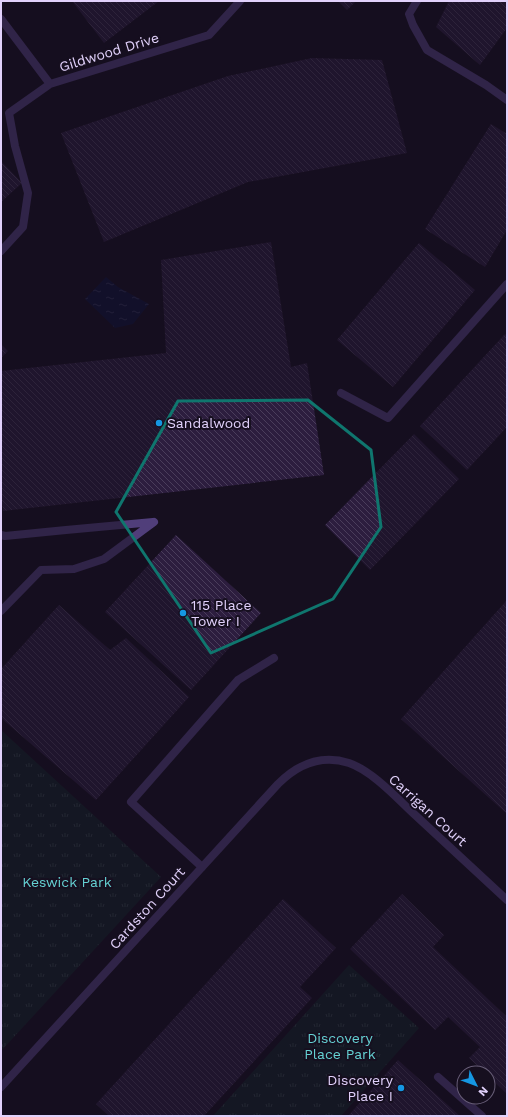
<svg xmlns="http://www.w3.org/2000/svg" width="508" height="1117" font-family="'Work Sans',sans-serif">
  <style>
    .park { fill: url(#park-tufts) }
    .water { fill: url(#water-ripples) }
    .building { fill: url(#building-back-hatch) }
    .lines { fill: none; stroke-linecap: round; stroke-linejoin: round }
    .lane { stroke: #503e7a; stroke-width: 8 }
    .street { stroke: #503e7a; stroke-width: 8 }
    .marked { fill: none; stroke: #0f766e; stroke-width: 3; stroke-linejoin: round }
    .poi-dot { fill: #1597e2; stroke: #160f1f; stroke-width: 1.5 }
    .labels { text-anchor: middle; stroke-width: 4; stroke-linejoin: round; paint-order: stroke }
    .street-label { font-size: 14px; fill: #e1d1fb; stroke: #160f1f }
    .poi-label { font-size: 14px; fill: #e1d1fb; stroke: #160f1f; text-anchor: start }
    .park-label { font-size: 14px; fill: #65d1d3; stroke: #160f1f }
  </style>
  <defs>
    <pattern id="park-tufts" width="24" height="20" patternUnits="userSpaceOnUse"><rect width="24" height="20" fill="#122329"/><path d="M3 7l-1-3M5 7V3M7 7l1-3M15 17l-1-3M17 17v-4M19 17l1-3" fill="none" stroke="#344249"/></pattern>
    <pattern id="water-ripples" width="26" height="14" patternUnits="userSpaceOnUse"><rect width="26" height="14" fill="#0e1239"/><path d="M2 4q2-2 4 0t4 0M15 11q2-2 4 0t4 0" fill="none" stroke="#313357"/></pattern>
    <pattern id="building-back-hatch" width="6" height="6" patternUnits="userSpaceOnUse"><rect width="6" height="6" fill="#2c1d3e"/><path d="M-1 5l2 2M0 0l6 6M5-1l2 2" fill="none" stroke="#4a3d5b"/></pattern>
  </defs>
  <rect width="100%" height="100%" fill="#160f1f"/>
  <!-- park -->
  <path class="park" d="M 1,730 L 161,877 L 1,1051 Z
    M 349,965 L 419,1028 L 341,1116 L 213,1116 Z"/>
  <!-- water -->
  <path class="water" d="M 106,277 L 118,287 L 149,304 L 133,324 L 115,328 L 85,299 Z"/>
  <!-- building -->
  <path class="building" d="M 72,1 L 159,1 L 104,43 Z
    M 338,1 L 356,1 L 347,10 Z
    M 449,1 L 507,1 L 507,28 L 480,65 L 436,27 Z
    M 312,58 L 382,60 L 407,153 L 248,182 L 104,242 L 61,133 L 228,76 Z
    M 491,124 L 507,134 L 507,230 L 485,267 L 425,229 Z
    M 1,161 L 22,183 L 1,202 Z
    M 271,242 L 291,367 L 307,363 L 324,475 L 3,511 L 1,495 L 1,371 L 166,353 L 161,260 Z
    M 419,243 L 475,290 L 393,387 L 337,340 Z
    M 505,334 L 507,336 L 507,427 L 467,470 L 420,426 Z
    M 1,344 L 8,351 L 1,358 Z
    M 414,434 L 459,479 L 370,570 L 325,525 Z
    M 176,535 L 261,613 L 191,690 L 105,612 Z
    M 507,600 L 507,814 L 401,719 Z
    M 59,605 L 110,650 L 126,638 L 189,697 L 96,800 L 1,718 L 1,669 Z
    M 402,894 L 444,935 L 433,947 L 507,1017 L 507,1094 L 488,1076 L 488,1073 L 485,1073 L 469,1058 L 480,1047 L 448,1017 L 435,1030 L 350,949 Z
    M 283,899 L 336,948 L 300,987 L 312,998 L 204,1116 L 109,1116 L 96,1104 Z
    M 398,1060 L 460,1116 L 348,1116 Z"/>
  <g class="lines">
    <!-- lane -->
    <path class="lane" d="M 417,1 L 409,14 L 413,25 L 427,50 L 486,85 L 507,100
      M 1,19 L 50,84 L 209,35 L 240,1
      M 1,251 L 23,227 L 28,193 L 15,146 L 9,113 L 50,84
      M 341,393 L 388,418 L 507,284
      M 1,535 L 5,536 L 66,530 L 153,522
      M 1,611 L 41,570 L 74,569 L 104,559 L 154,522
      M 202,867 L 131,802 L 238,680 L 274,658
      M 438,1077 L 482,1116"/>
    <!-- street -->
    <path class="street" d="M 1,1087 L 278,784 C 298,764 321,754 349,763 C 372,771 396,797 413,813 C 444,842 476,871 507,900"/>
  </g>
  <!-- marked area -->
  <path d="M0 0H508V1117H0ZM 308,400 L 371,450 L 381,527 L 333,599 L 211,653 L 116,512 L 178,401 Z" fill="#160f1f" fill-opacity=".55" fill-rule="evenodd"/>
  <path class="marked" d="M 308,400 L 371,450 L 381,527 L 333,599 L 211,653 L 116,512 L 178,401 Z"/>
  <!-- markers -->
  <g class="poi-dot">
    <circle cx="159" cy="423" r="4"/>
    <circle cx="183" cy="613" r="4"/>
    <circle cx="401" cy="1088" r="4"/>
  </g>
  <g class="labels">
    <!-- street labels -->
    <g class="street-label">
      <text transform="translate(109 52) rotate(-17)" y="5">Gildwood Drive</text>
      <text transform="translate(428 810) rotate(42)" y="5">Carrigan Court</text>
      <text transform="translate(147 908) rotate(-48)" y="5">Cardston Court</text>
    </g>
    <!-- poi labels -->
    <g class="poi-label">
      <text x="167" y="428">Sandalwood</text>
      <text x="191" y="610">115 Place<tspan x="191" dy="16">Tower I</tspan></text>
      <text x="393" y="1085" text-anchor="end">Discovery<tspan x="393" dy="16">Place I</tspan></text>
    </g>
    <!-- park labels -->
    <g class="park-label">
      <text x="67" y="887">Keswick Park</text>
      <text x="340" y="1043">Discovery<tspan x="340" dy="16">Place Park</tspan></text>
    </g>
  </g>
  <!-- border -->
  <rect width="508" height="1117" fill="none" stroke="#e1d1fb" stroke-width="4"/>
  <!-- north arrow -->
  <g transform="translate(476 1085) rotate(132)"><circle r="19" fill="#160f1f" stroke="#675d77"/>
  <path d="M0-3L7 15L0 10L-7 15Z" fill="#1597e2"/>
  <text y="-6" font-size="11" font-weight="bold" text-anchor="middle" fill="#e1d1fb">N</text>
  </g>
</svg>
